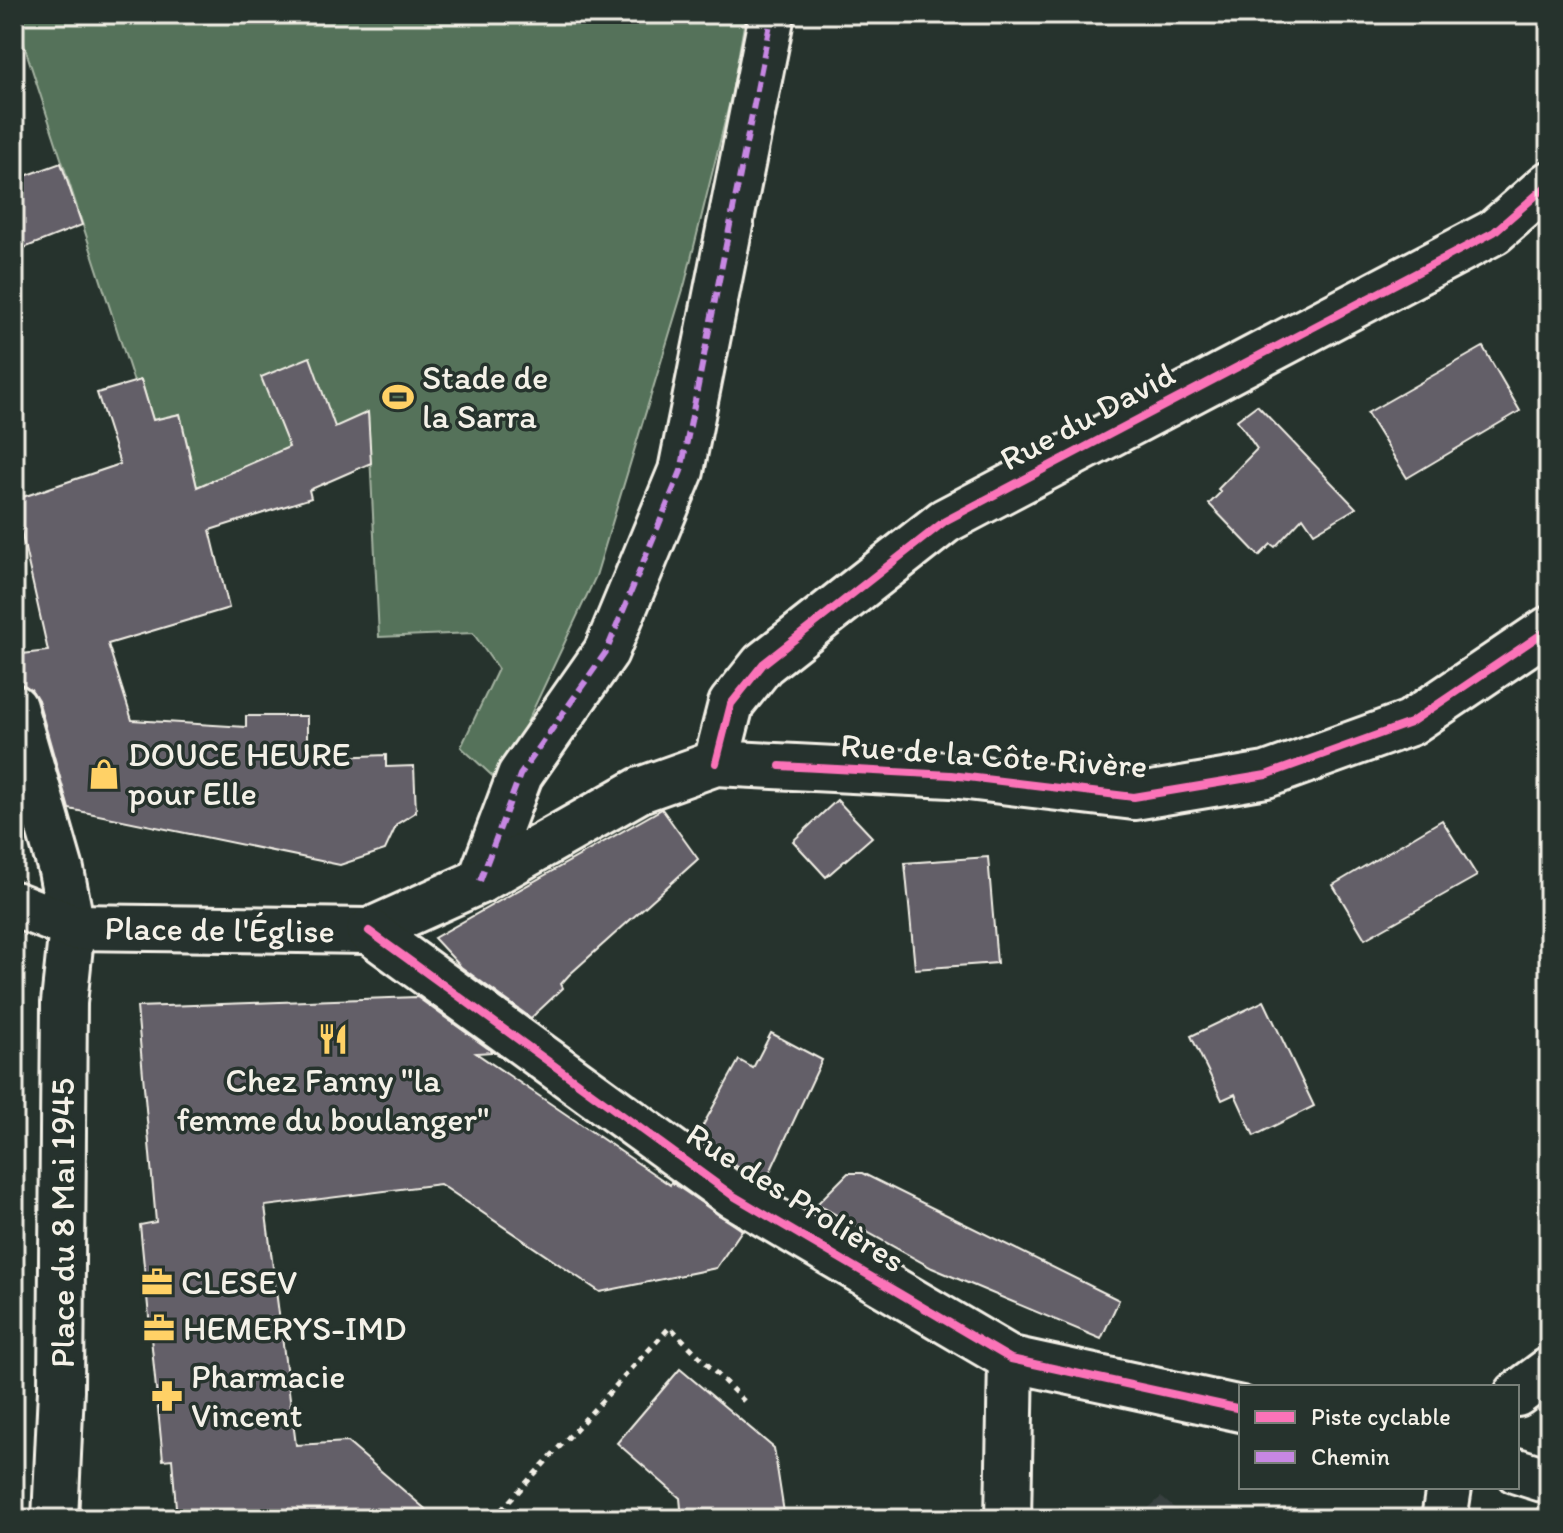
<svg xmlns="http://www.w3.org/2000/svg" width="1563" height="1533" font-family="Itim,sans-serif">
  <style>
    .built { fill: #38403f }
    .green { fill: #55725a; stroke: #a4b2a1; stroke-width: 2 }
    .building { fill: #635e68; stroke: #f4f1e8; stroke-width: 2 }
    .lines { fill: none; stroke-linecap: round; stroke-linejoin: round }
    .minor-casing { stroke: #f4f1e8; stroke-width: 50 }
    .path { stroke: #f4f1e8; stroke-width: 5; stroke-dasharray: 6 6; stroke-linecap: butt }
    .minor { stroke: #26332d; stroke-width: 44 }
    .quiet { stroke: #c787e3; stroke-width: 6; stroke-dasharray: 12 6; stroke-linecap: butt }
    .cycleway-casing { stroke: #26332d; stroke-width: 13 }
    .cycleway { stroke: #fb73b8; stroke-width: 8 }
    .labels { text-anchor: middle; stroke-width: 7; stroke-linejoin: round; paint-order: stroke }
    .poi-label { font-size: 34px; fill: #f4f1e8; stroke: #26332d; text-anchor: start }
    .street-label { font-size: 34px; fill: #f4f1e8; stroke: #26332d }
  </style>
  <rect width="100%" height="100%" fill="#26332d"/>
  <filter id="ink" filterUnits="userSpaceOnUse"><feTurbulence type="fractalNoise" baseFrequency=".0125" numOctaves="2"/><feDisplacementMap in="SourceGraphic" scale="16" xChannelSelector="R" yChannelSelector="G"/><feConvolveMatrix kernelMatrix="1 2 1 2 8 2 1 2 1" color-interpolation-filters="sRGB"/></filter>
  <g filter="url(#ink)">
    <!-- built -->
    <path class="built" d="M 1161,1497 L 1187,1519 L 1136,1519 Z"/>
    <!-- green -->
    <path class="green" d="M 14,14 L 746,14 L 732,93 L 685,283 L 596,576 L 499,782 L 461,747 L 498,669 L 473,633 L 379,637 L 368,413 L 197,487 L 180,414 L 153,420 L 141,380 L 134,382 Z"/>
    <!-- building -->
    <path class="building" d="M 61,163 L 82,225 L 14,252 L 14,180 Z
      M 1483,347 L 1520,411 L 1407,478 L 1367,413 Z
      M 310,357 L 335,427 L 368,412 L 371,463 L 309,490 L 311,498 L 210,530 L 229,608 L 108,644 L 132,720 L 246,727 L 246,716 L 307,716 L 307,758 L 386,755 L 386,767 L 414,766 L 416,812 L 397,824 L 385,850 L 340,865 L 69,809 L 38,700 L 31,689 L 14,683 L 14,655 L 48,651 L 14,500 L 120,464 L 97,393 L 141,380 L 153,420 L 180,414 L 197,487 L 289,447 L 261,377 Z
      M 1257,405 L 1356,508 L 1314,533 L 1303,517 L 1275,547 L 1271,544 L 1259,556 L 1209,504 L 1221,492 L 1218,489 L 1257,449 L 1237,420 Z
      M 837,800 L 872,837 L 826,877 L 793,841 Z
      M 662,809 L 698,859 L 569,975 L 561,984 L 563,988 L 531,1018 L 461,967 L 434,938 Z
      M 1442,820 L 1477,876 L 1365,939 L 1333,885 Z
      M 988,857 L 997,963 L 915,969 L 905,863 Z
      M 417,997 L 493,1052 L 476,1053 L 670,1185 L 671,1182 L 742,1230 L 716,1268 L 600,1292 L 440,1184 L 265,1206 L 296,1445 L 347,1442 L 437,1519 L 177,1519 L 172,1459 L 163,1460 L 140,1225 L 156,1222 L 137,1007 Z
      M 1264,1001 L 1314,1106 L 1254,1136 L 1235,1094 L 1222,1100 L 1191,1036 Z
      M 771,1033 L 822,1060 L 764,1185 L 696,1138 L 739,1060 L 753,1068 Z
      M 848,1173 L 862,1173 L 1119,1300 L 1101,1339 L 932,1268 L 817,1204 Z
      M 680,1369 L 774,1448 L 785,1519 L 682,1519 L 680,1498 L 617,1443 Z"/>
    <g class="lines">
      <defs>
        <g id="minor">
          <path d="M 14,707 L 61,870 L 72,927 L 64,1003 L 61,1390 L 55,1519"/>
          <path d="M 716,763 L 731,704 L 763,664 L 945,521 L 1494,232 L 1549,184"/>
          <path d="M 480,881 L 520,775 L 606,652 L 681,471 L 772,14"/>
          <path id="s1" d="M 14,904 L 72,927 L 369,931 L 480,881 L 640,790 L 716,763 L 951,775 L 1134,797 L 1266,775 L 1410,723 L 1549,629"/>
          <path d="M 369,931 L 732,1195 L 1011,1359 L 1241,1409"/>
          <path d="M 1517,1394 L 1549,1370"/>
          <path d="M 1517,1471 L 1549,1481"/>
          <path d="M 1008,1519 L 1011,1359"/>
          <path d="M 1444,1519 L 1449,1487"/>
        </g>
      </defs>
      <!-- minor casing -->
      <use href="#minor" class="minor-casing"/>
      <!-- path -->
      <path class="path" d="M 493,1519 L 670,1327 L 744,1401"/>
      <!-- minor -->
      <use href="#minor" class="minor"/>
      <!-- quiet -->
      <path class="quiet" d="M 480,881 L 520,775 L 606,652 L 681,471 L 772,14"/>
      <defs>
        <path id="cycleway" d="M 716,763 L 731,704 L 763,664 L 945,521 L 1494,232 L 1549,184
          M 780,766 L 951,775 L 1134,797 L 1266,775 L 1410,723 L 1549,629
          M 369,931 L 732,1195 L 1011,1359 L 1241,1409"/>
      </defs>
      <!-- cycleway casing -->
      <use href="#cycleway" class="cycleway-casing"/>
      <!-- cycleway -->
      <use href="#cycleway" class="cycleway"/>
    </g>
  </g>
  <!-- icons -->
  <defs>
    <symbol id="stadium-bare" viewBox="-9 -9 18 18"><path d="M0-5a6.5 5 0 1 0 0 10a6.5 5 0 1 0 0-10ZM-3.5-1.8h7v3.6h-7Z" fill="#ffd166" stroke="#26332d" stroke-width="2.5" paint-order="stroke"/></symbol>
    <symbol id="shop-bare" viewBox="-9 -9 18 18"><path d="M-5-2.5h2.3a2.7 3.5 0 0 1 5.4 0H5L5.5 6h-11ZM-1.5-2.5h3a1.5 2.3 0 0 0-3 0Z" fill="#ffd166" stroke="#26332d" stroke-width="2.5" paint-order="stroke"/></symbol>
    <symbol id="restaurant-bare" viewBox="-9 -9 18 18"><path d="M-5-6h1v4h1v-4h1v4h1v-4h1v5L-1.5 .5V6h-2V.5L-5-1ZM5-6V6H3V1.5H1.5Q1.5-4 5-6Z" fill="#ffd166" stroke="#26332d" stroke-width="2.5" paint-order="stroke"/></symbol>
    <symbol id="office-bare" viewBox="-9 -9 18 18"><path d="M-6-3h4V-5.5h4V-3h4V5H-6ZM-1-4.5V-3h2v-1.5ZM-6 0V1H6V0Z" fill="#ffd166" stroke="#26332d" stroke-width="2.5" paint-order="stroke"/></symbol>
    <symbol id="pharmacy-bare" viewBox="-9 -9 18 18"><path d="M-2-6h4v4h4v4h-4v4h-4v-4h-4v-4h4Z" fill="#ffd166" stroke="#26332d" stroke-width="2.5" paint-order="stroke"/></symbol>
  </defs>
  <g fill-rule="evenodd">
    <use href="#stadium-bare" x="376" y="375" width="44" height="44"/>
    <use href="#shop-bare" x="82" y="752" width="44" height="44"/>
    <use href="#restaurant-bare" x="311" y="1017" width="44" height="44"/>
    <use href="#office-bare" x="135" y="1260" width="44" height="44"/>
    <use href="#office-bare" x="137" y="1306" width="44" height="44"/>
    <use href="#pharmacy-bare" x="145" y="1374" width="44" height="44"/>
  </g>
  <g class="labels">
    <!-- poi labels -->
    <g class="poi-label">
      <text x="422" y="389">Stade de<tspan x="422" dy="39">la Sarra</tspan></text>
      <text x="128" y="766">DOUCE HEURE<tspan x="128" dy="39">pour Elle</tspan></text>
      <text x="333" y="1092" text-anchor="middle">Chez Fanny "la<tspan x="333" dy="39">femme du boulanger"</tspan></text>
      <text x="181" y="1294">CLESEV</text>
      <text x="183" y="1340">HEMERYS-IMD</text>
      <text x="191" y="1388">Pharmacie<tspan x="191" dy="39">Vincent</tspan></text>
    </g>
    <!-- street labels -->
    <g class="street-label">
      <text transform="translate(1087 416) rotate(-28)" y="12">Rue du David</text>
      <text transform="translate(994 755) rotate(4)" y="12">Rue de la Côte Rivère</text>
      <text dy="12" stroke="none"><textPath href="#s1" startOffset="210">Place de l'Église</textPath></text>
      <text transform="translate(796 1197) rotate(32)" y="12">Rue des Prolières</text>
      <text transform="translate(62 1223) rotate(-90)" y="12">Place du 8 Mai 1945</text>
    </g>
  </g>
  <!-- margin -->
  <rect width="1563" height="1533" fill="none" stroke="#26332d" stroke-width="48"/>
  <rect x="24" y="24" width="1515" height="1485" fill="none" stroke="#f4f1e8" stroke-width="3" filter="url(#ink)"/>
  <!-- legend -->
  <rect x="1239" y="1385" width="280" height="104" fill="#26332d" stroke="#787f78" stroke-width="2"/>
  <rect x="1255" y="1411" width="40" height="12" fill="#fb73b8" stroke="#787f78" stroke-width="2"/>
  <text x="1311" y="1425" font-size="24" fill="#f4f1e8">Piste cyclable</text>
  <rect x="1255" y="1451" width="40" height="12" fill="#c787e3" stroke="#787f78" stroke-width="2"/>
  <text x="1311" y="1465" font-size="24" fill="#f4f1e8">Chemin</text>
</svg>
